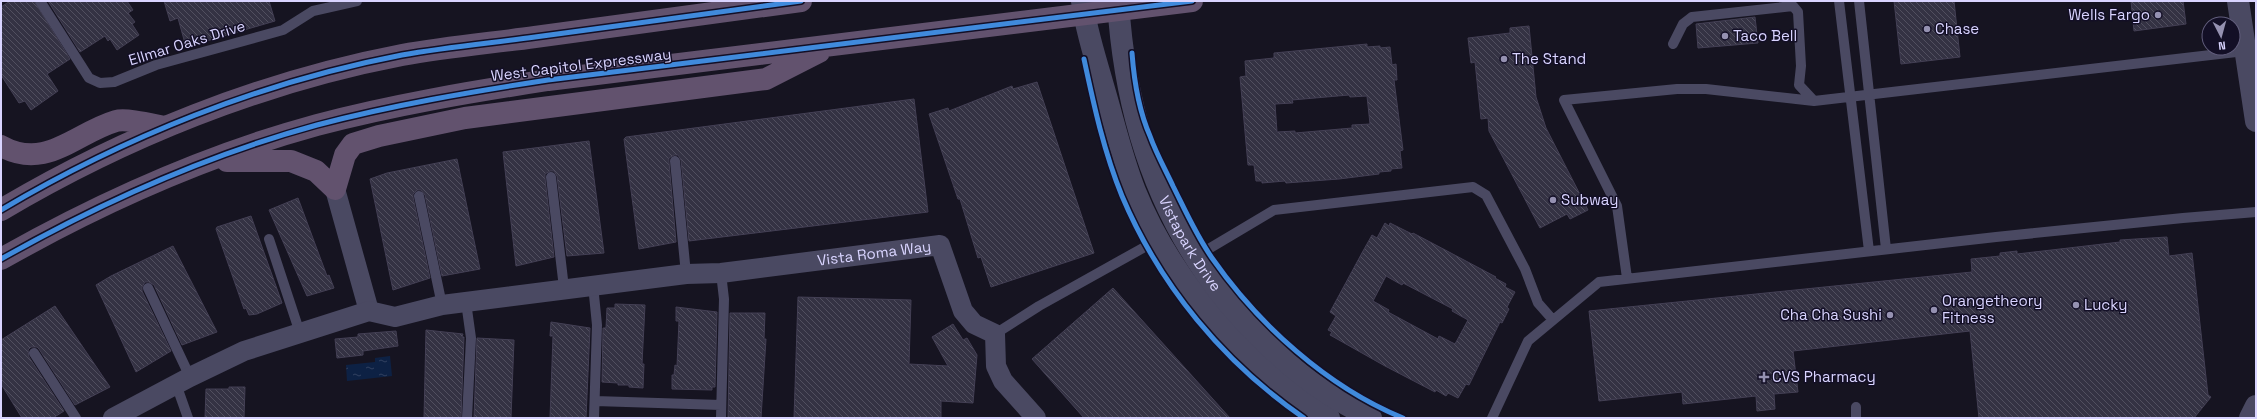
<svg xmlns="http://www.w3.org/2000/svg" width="2257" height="419" font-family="'Space Grotesk',sans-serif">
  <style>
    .water { fill: url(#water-ripples) }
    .building { fill: url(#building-back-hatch); stroke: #433f54; fill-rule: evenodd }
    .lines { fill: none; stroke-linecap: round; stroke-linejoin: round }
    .service { stroke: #4a4962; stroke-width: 10 }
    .minor { stroke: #4a4962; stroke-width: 20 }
    .tertiary { stroke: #4a4962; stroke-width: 22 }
    .trunk { stroke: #62526e; stroke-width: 22 }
    .cycleway-casing { stroke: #130f26; stroke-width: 8 }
    .cycleway { stroke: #408adc; stroke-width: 5 }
    .poi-dot { fill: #9591b1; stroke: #130f26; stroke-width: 1.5 }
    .labels { text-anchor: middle; stroke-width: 3; stroke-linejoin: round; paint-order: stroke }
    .poi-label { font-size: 15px; fill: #d9d4ff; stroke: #130f26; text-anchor: start }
    .street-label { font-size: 15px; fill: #d9d4ff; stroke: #130f26 }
  </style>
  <defs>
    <pattern id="water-ripples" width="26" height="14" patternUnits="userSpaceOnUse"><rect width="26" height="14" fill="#0d2144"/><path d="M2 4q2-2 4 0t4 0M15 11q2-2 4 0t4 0" fill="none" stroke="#304060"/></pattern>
    <pattern id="building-back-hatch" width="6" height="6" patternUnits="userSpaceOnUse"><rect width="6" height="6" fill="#343243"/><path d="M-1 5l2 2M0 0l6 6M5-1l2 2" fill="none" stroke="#514f5f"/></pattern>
  </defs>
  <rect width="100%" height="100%" fill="#161421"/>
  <!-- water -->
  <path class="water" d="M 390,356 L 392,376 L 347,381 L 346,365 L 375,362 L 375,358 Z"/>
  <!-- building -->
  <path class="building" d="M 10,1 L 34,1 L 70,59 L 47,74 L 58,91 L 31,110 L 25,101 L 19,103 L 1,75 L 1,7 Z
    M 48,1 L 127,1 L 133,10 L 128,13 L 135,22 L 132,24 L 139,35 L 117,50 L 110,39 L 108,41 L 105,36 L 80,52 Z
    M 164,1 L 269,1 L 275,21 L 186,47 L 178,18 L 170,21 Z
    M 1894,1 L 1954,1 L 1960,57 L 1901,64 Z
    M 2131,1 L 2183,1 L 2186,24 L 2134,31 Z
    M 1755,17 L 1758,43 L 1698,48 L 1696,24 Z
    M 1529,26 L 1536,97 L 1546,128 L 1588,210 L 1570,219 L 1567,214 L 1540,228 L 1489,131 L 1488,118 L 1481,119 L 1475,62 L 1471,63 L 1468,38 L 1510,33 L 1510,28 Z
    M 1367,44 L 1367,47 L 1380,46 L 1380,48 L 1390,47 L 1392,65 L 1396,64 L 1397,80 L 1394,80 L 1403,150 L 1400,151 L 1402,168 L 1391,169 L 1391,171 L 1379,172 L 1379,174 L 1339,179 L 1286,183 L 1285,181 L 1262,183 L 1262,181 L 1256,181 L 1254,165 L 1248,165 L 1240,77 L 1246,76 L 1245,61 L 1274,58 L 1274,53 ZM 1349,95 L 1350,97 L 1367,96 L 1370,124 L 1352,125 L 1352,128 L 1295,133 L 1295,131 L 1277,132 L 1275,104 L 1293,103 L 1292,100 Z
    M 1037,82 L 1094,253 L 991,287 L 981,257 L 978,258 L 960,199 L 958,199 L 929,114 L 948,108 L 949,111 L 1012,86 L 1013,89 Z
    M 914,99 L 928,212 L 689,241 L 681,160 L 678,155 L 674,155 L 669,158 L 669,162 L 676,242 L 639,249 L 624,139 L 626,137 Z
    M 589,141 L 604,253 L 567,256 L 557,176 L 554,171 L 550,171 L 545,174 L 545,178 L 554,257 L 516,266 L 503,152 Z
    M 457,159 L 480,269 L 442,276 L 425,195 L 421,190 L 417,190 L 413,194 L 413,197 L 430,278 L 393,290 L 370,179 L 387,173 Z
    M 298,198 L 327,276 L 329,275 L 334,288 L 307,296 L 269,210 Z
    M 251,216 L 282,303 L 257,314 L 249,315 L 246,308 L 244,309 L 216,229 L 217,227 Z
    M 1385,223 L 1389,226 L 1390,223 L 1412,234 L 1413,233 L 1449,252 L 1496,277 L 1495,278 L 1506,284 L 1505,287 L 1515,292 L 1507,307 L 1509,309 L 1502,323 L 1500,322 L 1469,385 L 1466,384 L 1458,398 L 1448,393 L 1446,396 L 1436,390 L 1435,392 L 1385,366 L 1330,335 L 1332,332 L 1328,330 L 1336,316 L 1330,312 L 1363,251 L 1372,235 L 1377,238 ZM 1386,276 L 1402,285 L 1403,283 L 1453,309 L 1452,311 L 1468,320 L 1455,344 L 1439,336 L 1438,339 L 1388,312 L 1389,310 L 1373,301 Z
    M 2167,237 L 2169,256 L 2192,253 L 2208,395 L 2211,397 L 2194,418 L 1979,418 L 1970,331 L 1793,351 L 1798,392 L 1774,394 L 1775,409 L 1757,411 L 1756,396 L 1683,404 L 1682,392 L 1599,401 L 1589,311 L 1972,272 L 1971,259 L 2000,256 L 2000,253 L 2017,251 L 2017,254 L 2120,242 L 2120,240 Z
    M 173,246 L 217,332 L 182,345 L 154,285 L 149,282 L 145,282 L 142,287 L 142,291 L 171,351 L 136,372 L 96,285 L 111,276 Z
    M 1113,288 L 1230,418 L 1084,418 L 1032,359 Z
    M 798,297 L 911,300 L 909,364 L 948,366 L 932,337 L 953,324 L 963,340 L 967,338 L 977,355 L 973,403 L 941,401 L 941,418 L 794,418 Z
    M 615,304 L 645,305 L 642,364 L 644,364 L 643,388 L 629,387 L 629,385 L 618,385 L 618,383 L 602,382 L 603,328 L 606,328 L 607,308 L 615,308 Z
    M 55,306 L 110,387 L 75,405 L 39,349 L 37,347 L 31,347 L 28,350 L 29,357 L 64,411 L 53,418 L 22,418 L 1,384 L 1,340 Z
    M 676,307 L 717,312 L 715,387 L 712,387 L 712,390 L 672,389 L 672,375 L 674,375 L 675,365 L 677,366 L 679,321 L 676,321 Z
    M 730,313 L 765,313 L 764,339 L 766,339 L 761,418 L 728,418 Z
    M 551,322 L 590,328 L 586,418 L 550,418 L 553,336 L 550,336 Z
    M 426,330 L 463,334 L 462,337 L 464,337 L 461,418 L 424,418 Z
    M 396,331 L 398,346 L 363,351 L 363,355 L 337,358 L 335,339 L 358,337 L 358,334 Z
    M 477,338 L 514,340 L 511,418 L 474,418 Z
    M 229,387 L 245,387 L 244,418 L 205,418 L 206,389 L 229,389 Z"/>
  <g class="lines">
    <!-- service -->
    <path class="service" d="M 40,1 L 89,78 L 100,83 L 114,82 L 156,65 L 283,30 L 313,11 L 357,1
      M 1839,1 L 1869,251
      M 1859,1 L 1886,249
      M 1673,44 L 1683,24 L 1692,17 L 1793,6 L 1798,12 L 1801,66 L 1799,85 L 1814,101
      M 675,161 L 686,274
      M 551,177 L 564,288
      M 419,196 L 442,305
      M 269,239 L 300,333
      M 1195,257 L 1274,210 L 1473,187 L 1486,195 L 1525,269 L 1538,303 L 1553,320
      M 1627,278 L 1617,206 L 1564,100 L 1677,89 L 1706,89 L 1814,101 L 2245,51
      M 593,285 L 597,325 L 594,418
      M 148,288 L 190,377
      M 466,302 L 471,338 L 467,418
      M 995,334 L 1039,306 L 1159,239
      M 34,353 L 76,418
      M 176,384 L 188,418
      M 595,401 L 721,405
      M 1856,407 L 1856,418
      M 721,418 L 724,299 L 721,273
      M 1492,418 L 1528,341 L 1599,282 L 1996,237 L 2183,218 L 2256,212"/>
    <!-- minor -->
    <g class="minor">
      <path d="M 335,189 L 369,311"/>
      <path id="s1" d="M 113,418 L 190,377 L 244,351 L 369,311 L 395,317 L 442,305 L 686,274 L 721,273 L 940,245 L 963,311 L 974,324 L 995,334 L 996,366 L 1003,381 L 1036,418"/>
    </g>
    <!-- tertiary -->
    <g class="tertiary">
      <path d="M 1082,1 C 1086,31 1096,60 1104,89 C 1114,123 1122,158 1135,191 C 1171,281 1247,366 1329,418"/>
      <path id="s2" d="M 1118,1 C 1126,133 1170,253 1268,345 C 1286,362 1307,381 1329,394 C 1342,403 1357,410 1371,418"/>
      <path d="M 2238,1 L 2256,121"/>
      <path d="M 2250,418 L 2256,406"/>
    </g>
    <!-- trunk -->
    <path class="trunk" d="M 1,146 C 46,171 75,133 116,121 C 126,118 154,125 165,127
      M 227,161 L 291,161 L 316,171 L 335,189 L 345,155 L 353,144 L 379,136 L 465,118 L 766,79 L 819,52
      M 1,210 C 124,137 261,82 402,55 C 446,47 491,43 535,37 C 623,25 712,13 801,1
      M 1,259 C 100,203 207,155 317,125 C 393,105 470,92 548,80 L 1192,1"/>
    <defs>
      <path id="cycleway" d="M 1132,53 C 1134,80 1139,111 1150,136 C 1156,153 1165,169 1173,186 C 1185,210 1196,235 1212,258 C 1258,324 1327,387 1403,418
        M 1084,59 C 1094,106 1104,152 1122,196 C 1160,286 1224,363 1304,418
        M 1,210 C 124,137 261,82 402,55 C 446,47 491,43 535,37 C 623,25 712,13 801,1
        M 1,259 C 100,203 207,155 317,125 C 393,105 470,92 548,80 L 1192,1"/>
    </defs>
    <!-- cycleway casing -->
    <use href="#cycleway" class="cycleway-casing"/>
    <!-- cycleway -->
    <use href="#cycleway" class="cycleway"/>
  </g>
  <!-- markers -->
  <g class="poi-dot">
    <circle cx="2158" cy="15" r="4"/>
    <circle cx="1927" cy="29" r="4"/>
    <circle cx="1725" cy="36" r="4"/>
    <circle cx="1504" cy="59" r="4"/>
    <circle cx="1553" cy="200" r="4"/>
    <circle cx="2076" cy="305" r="4"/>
    <circle cx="1934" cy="310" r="4"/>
    <circle cx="1890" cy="315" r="4"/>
    <path d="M1762 371h4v4h4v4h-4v4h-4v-4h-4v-4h4z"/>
  </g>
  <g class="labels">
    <!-- poi labels -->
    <g class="poi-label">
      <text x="2150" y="20" text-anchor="end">Wells Fargo</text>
      <text x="1935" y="34">Chase</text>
      <text x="1733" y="41">Taco Bell</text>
      <text x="1512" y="64">The Stand</text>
      <text x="1561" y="205">Subway</text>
      <text x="1942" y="306">Orangetheory<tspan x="1942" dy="17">Fitness</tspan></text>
      <text x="2084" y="310">Lucky</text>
      <text x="1882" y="320" text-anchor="end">Cha Cha Sushi</text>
      <text x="1772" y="382">CVS Pharmacy</text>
    </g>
    <!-- street labels -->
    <g class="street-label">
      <text transform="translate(187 43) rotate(-17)" y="5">Ellmar Oaks Drive</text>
      <text transform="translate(581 65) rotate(-7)" y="5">West Capitol Expressway</text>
      <text dy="5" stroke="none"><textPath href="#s2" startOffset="256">Vistapark Drive</textPath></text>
      <text dy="5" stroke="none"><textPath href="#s1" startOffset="789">Vista Roma Way</textPath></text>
    </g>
  </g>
  <!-- border -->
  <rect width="2257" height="419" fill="none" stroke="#d9d4ff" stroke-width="4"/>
  <!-- north arrow -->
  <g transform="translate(2221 36) rotate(174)"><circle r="19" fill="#130f26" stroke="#625e7d"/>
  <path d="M0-3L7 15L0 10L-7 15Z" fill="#9591b1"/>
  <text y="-6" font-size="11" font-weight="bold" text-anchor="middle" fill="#d9d4ff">N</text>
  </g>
</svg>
